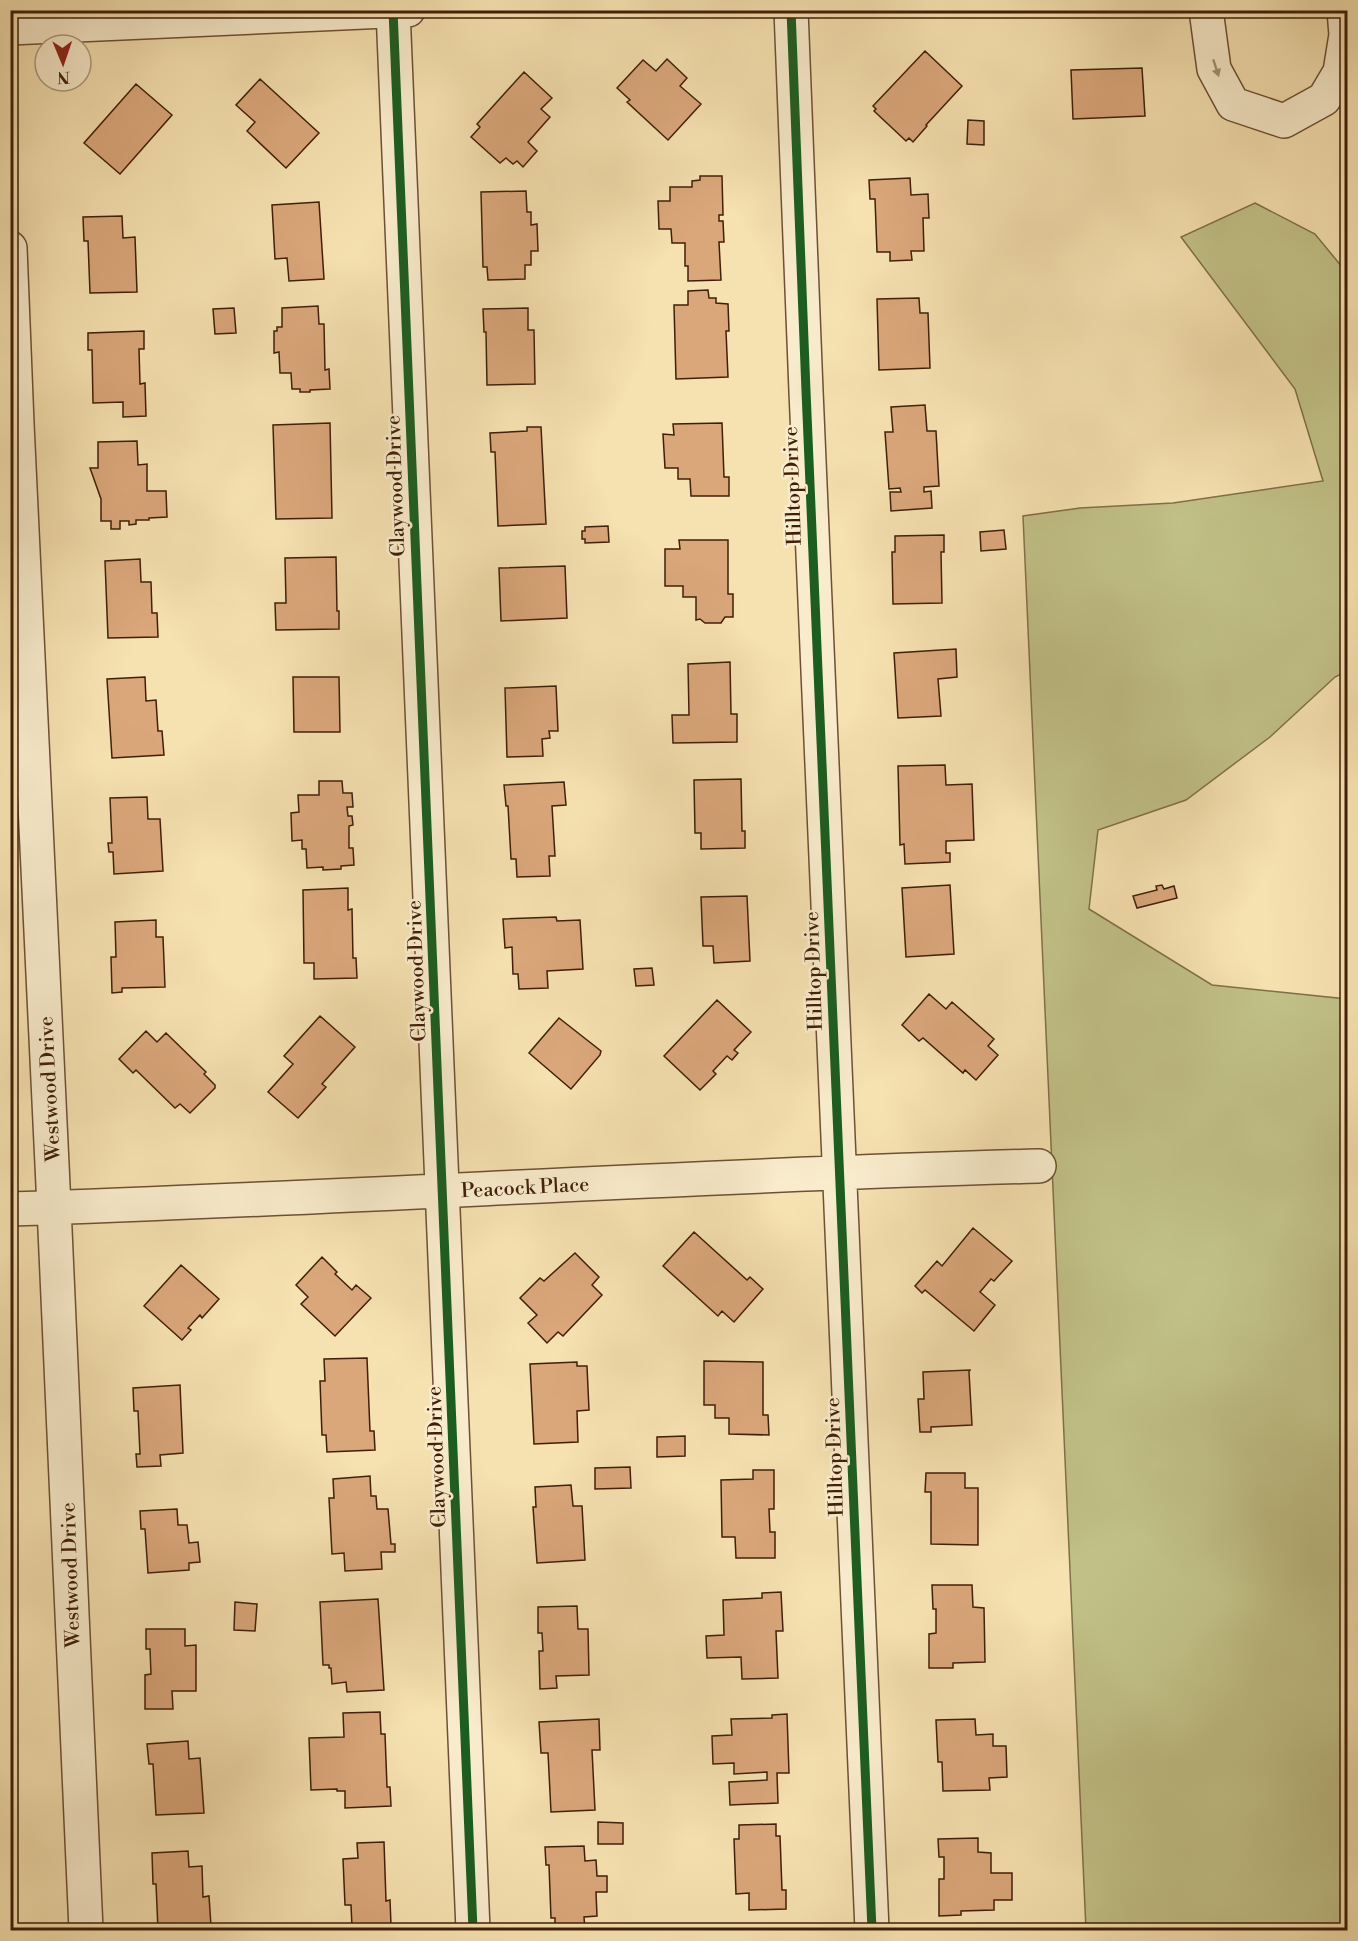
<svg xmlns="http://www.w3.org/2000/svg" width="1358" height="1941" font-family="'Libre Bodoni',serif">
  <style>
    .green { fill: #c1c187; stroke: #807048; stroke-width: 1.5 }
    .building { fill: #daa77b; stroke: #401f0a; stroke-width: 1.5 }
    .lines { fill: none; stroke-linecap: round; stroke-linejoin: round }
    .minor-casing { stroke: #6e5034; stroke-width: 36 }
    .minor { stroke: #f9eccc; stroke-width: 33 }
    .cycleway-casing { stroke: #f9eccc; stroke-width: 13 }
    .cycleway { stroke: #1b5e20; stroke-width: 9 }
    .oneway { fill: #a69075 }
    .labels { text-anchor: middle; stroke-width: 5; stroke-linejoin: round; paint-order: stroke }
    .street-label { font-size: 20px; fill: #401f0a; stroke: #f9eccc }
  </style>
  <rect width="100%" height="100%" fill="#f6e1b0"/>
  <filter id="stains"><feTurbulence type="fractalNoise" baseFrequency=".00333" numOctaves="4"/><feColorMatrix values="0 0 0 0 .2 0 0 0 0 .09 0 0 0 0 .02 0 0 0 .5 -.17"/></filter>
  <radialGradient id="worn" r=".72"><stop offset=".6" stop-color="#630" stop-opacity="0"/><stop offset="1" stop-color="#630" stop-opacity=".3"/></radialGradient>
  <!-- green -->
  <path class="green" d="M 1255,203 L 1315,234 L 1347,273 L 1347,671 L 1335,677 L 1270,737 L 1186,800 L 1098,830 L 1089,909 L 1212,985 L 1347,999 L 1347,1930 L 1086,1930 L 1023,516 L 1080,508 L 1173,503 L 1323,481 L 1295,389 L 1181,237 Z"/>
  <!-- building -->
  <path class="building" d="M 925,51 L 962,86 L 926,125 L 927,126 L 913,142 L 909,138 L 906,141 L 874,111 L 876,109 L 873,106 Z
    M 667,59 L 687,78 L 680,86 L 701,104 L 668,140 L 627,102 L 630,100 L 617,88 L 643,60 L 656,71 Z
    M 1142,68 L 1145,116 L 1073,119 L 1071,70 Z
    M 524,72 L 552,98 L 541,109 L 550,117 L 528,142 L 537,151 L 523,167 L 517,161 L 513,164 L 506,158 L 500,163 L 471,137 L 480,127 L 477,124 Z
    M 260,79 L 319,133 L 286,168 L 247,131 L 255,122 L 236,105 Z
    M 136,84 L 172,115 L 120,174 L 84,143 Z
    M 968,120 L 984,121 L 984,145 L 967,144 Z
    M 700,176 L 722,176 L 723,215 L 719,215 L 719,221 L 723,221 L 724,242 L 719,242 L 721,280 L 688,281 L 688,266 L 685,266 L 685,243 L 672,243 L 671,229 L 659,229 L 658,201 L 670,201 L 670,187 L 692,187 L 692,181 L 700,180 Z
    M 910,178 L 911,195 L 928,194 L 929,218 L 923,218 L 924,251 L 911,251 L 912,260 L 890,261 L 890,252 L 877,252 L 875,199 L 870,199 L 869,180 Z
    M 526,191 L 527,212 L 531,212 L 531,225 L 537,224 L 538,251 L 531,251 L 531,265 L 525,265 L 525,279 L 488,280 L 487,267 L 483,267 L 481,192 Z
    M 319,202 L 324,279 L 289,281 L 287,258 L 275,259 L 272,205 Z
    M 122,216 L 123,238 L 135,237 L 137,292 L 90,293 L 88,241 L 84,241 L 83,217 Z
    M 708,290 L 709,298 L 716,298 L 716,303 L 728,304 L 729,331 L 726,331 L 728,377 L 676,379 L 674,305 L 688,305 L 688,291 Z
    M 919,298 L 920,313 L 928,313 L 930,368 L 879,370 L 877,299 Z
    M 318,306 L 319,324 L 324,324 L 325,370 L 329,369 L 330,389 L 310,390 L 310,392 L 300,392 L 300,389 L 292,389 L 291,373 L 280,373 L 279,352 L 274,353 L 274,331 L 277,331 L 277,327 L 282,327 L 282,308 Z
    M 234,308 L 236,333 L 215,334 L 213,309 Z
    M 528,308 L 528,330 L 534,330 L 535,384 L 487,385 L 486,332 L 484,332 L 483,309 Z
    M 144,331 L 144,349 L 139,349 L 140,384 L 145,383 L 146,416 L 123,417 L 123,402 L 93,403 L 92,350 L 88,350 L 88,333 Z
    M 925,405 L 927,431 L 936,431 L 939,486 L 924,487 L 924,492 L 931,491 L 932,508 L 891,511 L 890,492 L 901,492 L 900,488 L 889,489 L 885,432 L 893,432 L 891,407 Z
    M 330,423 L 332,518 L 276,519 L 273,425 Z
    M 722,423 L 724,477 L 729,477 L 729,496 L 691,496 L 690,479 L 678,479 L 678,468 L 665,468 L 663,434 L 674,435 L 673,424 Z
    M 527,427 L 541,427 L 546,524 L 498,526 L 495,452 L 491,452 L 490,433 L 527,431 Z
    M 137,441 L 138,465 L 147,464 L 147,491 L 166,491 L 167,517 L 149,518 L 149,520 L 136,520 L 136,524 L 129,525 L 129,521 L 120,521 L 120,529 L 111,529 L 111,521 L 101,521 L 101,499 L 90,468 L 98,468 L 98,442 Z
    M 608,526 L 609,542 L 585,543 L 585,539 L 582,539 L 582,531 L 585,531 L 585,527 Z
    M 1004,530 L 1006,549 L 981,551 L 980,532 Z
    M 944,535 L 944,552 L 941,552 L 942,603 L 893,604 L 892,552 L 895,552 L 895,536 Z
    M 679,540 L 728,540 L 728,594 L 733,594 L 733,617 L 725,617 L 721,623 L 705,623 L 700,619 L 696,620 L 696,597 L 683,597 L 683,586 L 665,586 L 665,549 L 680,549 Z
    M 336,557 L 337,611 L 339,611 L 339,629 L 276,630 L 275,603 L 286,603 L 285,558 Z
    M 140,559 L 141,582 L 151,582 L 152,613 L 157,613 L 158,637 L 108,638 L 105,561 Z
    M 565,566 L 567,618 L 501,621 L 499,568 Z
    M 956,649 L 957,677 L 938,679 L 941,716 L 898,718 L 894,653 Z
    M 730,662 L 731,714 L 737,714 L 737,742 L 673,743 L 672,715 L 689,715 L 688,664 Z
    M 145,677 L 146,701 L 156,700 L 158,731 L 162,731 L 164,755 L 112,758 L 107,679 Z
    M 293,677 L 339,677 L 340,732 L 294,732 Z
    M 556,686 L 558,731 L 549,731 L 550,738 L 542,739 L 543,756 L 507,757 L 505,688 Z
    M 945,765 L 946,785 L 972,784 L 974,840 L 946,841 L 946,853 L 950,853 L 950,862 L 905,864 L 904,844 L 900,845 L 898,766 Z
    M 741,779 L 742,831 L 745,831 L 745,848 L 701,849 L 701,833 L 695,833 L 694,780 Z
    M 319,781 L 342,781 L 343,793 L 352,793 L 353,807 L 347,807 L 348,816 L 352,816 L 353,825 L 349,826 L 349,848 L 353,848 L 354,865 L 341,866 L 341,869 L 323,870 L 323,867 L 307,868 L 306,849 L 302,849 L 302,840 L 292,841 L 291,813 L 299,812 L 298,795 L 319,795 Z
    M 564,782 L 566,805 L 552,806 L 555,856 L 549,856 L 550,876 L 517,877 L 516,859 L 511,859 L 508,806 L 506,806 L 504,785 Z
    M 147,797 L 148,819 L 160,819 L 163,871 L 114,874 L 113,852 L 109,852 L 108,843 L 112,843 L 110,798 Z
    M 950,885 L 954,954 L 906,957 L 902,888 Z
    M 1162,885 L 1164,889 L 1174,886 L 1177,898 L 1137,908 L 1133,896 L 1157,890 L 1156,886 Z
    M 348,888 L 348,910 L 352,909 L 353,958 L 356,958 L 357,978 L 314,979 L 314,963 L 304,963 L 303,890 Z
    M 747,896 L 750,961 L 714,963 L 713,946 L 703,946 L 701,897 Z
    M 556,917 L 557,921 L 580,920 L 583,969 L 547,971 L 548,988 L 519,989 L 518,974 L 513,974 L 512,947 L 505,948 L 503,919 Z
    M 156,920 L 156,937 L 163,937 L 165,987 L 122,988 L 122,992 L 112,993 L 111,957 L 116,957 L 115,922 Z
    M 652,968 L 654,985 L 636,986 L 634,969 Z
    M 929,994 L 946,1009 L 952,1002 L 994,1039 L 988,1046 L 998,1055 L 976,1080 L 965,1070 L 963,1073 L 923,1038 L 919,1041 L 902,1025 Z
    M 717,1000 L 751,1032 L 734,1050 L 738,1053 L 732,1060 L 727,1056 L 713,1071 L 716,1074 L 700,1090 L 664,1056 Z
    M 320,1016 L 355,1047 L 322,1084 L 326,1087 L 298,1118 L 268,1092 L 293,1064 L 284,1056 Z
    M 559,1018 L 601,1051 L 600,1055 L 571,1089 L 529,1053 Z
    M 146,1031 L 157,1042 L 166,1033 L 206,1072 L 204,1074 L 215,1085 L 215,1088 L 190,1113 L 180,1104 L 175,1108 L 136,1070 L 133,1073 L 119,1059 Z
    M 973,1228 L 1012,1261 L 994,1281 L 991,1279 L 980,1292 L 995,1305 L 974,1331 L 925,1290 L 922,1293 L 915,1286 L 937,1261 L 942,1266 Z
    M 694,1232 L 747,1280 L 750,1277 L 763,1289 L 734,1322 L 722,1311 L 718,1316 L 663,1266 Z
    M 575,1253 L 599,1277 L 592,1285 L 602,1295 L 563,1336 L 558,1332 L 547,1343 L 528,1323 L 537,1315 L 520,1298 L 540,1278 L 544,1281 Z
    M 322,1257 L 337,1272 L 335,1274 L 352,1290 L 356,1285 L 371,1298 L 335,1336 L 301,1304 L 308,1297 L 296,1285 Z
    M 181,1265 L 219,1299 L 202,1318 L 200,1315 L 188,1328 L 191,1330 L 182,1340 L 144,1306 Z
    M 367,1358 L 370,1431 L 374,1431 L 375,1450 L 327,1452 L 326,1435 L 322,1435 L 320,1381 L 325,1381 L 324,1359 Z
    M 704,1361 L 763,1362 L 763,1415 L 768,1415 L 769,1435 L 729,1434 L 729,1418 L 715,1418 L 715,1405 L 704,1405 Z
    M 577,1362 L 577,1366 L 587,1366 L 589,1410 L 577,1411 L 578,1442 L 534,1444 L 530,1364 Z
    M 970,1370 L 969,1372 L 972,1425 L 931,1427 L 931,1432 L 920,1432 L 918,1399 L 924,1399 L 923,1372 Z
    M 180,1385 L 183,1453 L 160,1455 L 161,1466 L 137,1467 L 136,1454 L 140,1454 L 138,1411 L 134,1411 L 133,1388 Z
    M 685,1436 L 685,1456 L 657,1457 L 657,1437 Z
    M 630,1467 L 631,1488 L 595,1489 L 595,1468 Z
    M 753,1470 L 774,1470 L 774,1509 L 769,1509 L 770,1532 L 775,1532 L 775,1558 L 736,1558 L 735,1537 L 722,1537 L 721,1480 L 753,1479 Z
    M 926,1473 L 965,1473 L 965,1488 L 978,1488 L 978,1545 L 931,1544 L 931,1492 L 925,1492 Z
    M 370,1476 L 371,1496 L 376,1496 L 377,1509 L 388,1509 L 391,1544 L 395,1544 L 395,1552 L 381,1552 L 382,1569 L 345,1571 L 344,1553 L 332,1554 L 329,1498 L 334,1498 L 333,1479 Z
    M 571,1485 L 573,1506 L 582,1506 L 585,1560 L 537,1563 L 533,1507 L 536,1507 L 535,1487 Z
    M 177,1509 L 178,1525 L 187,1525 L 189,1543 L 198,1542 L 200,1562 L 189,1563 L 189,1570 L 148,1573 L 145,1529 L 141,1529 L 140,1511 Z
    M 932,1585 L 972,1585 L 973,1607 L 984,1608 L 985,1662 L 953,1663 L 953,1668 L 929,1668 L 929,1634 L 936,1633 L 936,1609 L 933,1609 Z
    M 781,1592 L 783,1631 L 776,1631 L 778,1678 L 742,1679 L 741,1657 L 707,1658 L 706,1636 L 724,1635 L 723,1600 L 762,1598 L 762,1593 Z
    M 378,1599 L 384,1690 L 347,1692 L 346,1682 L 332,1684 L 331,1668 L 329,1668 L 329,1665 L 323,1665 L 320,1602 Z
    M 235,1602 L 257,1604 L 255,1631 L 234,1630 Z
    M 577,1606 L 578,1629 L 588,1629 L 589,1675 L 556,1676 L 557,1688 L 540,1689 L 539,1651 L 543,1651 L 542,1633 L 538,1633 L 538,1607 Z
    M 146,1629 L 185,1629 L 185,1646 L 196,1645 L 196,1691 L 172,1691 L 173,1709 L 145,1709 L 145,1675 L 151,1674 L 150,1649 L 146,1649 Z
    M 380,1712 L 381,1734 L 385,1734 L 387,1787 L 390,1787 L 391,1806 L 345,1808 L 345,1791 L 337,1791 L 337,1789 L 311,1790 L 309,1738 L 344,1737 L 343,1713 Z
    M 787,1714 L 789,1773 L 777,1773 L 778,1803 L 730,1805 L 729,1782 L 767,1780 L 767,1772 L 734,1774 L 734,1763 L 713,1764 L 712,1736 L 732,1735 L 731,1719 L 772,1718 L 772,1715 Z
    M 599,1719 L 600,1750 L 592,1750 L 595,1810 L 551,1812 L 548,1753 L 541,1753 L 539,1722 Z
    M 975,1719 L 976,1735 L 993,1734 L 993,1746 L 1006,1746 L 1007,1777 L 989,1778 L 990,1790 L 943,1791 L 942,1762 L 938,1762 L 936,1720 Z
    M 188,1741 L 189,1759 L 200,1758 L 204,1813 L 156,1815 L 153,1764 L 149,1764 L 147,1744 Z
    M 598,1822 L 623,1823 L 623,1844 L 598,1844 Z
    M 776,1824 L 776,1836 L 780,1836 L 782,1890 L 786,1890 L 786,1909 L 749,1910 L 749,1893 L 736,1894 L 734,1839 L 739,1839 L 739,1825 Z
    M 978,1838 L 978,1852 L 991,1853 L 991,1873 L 1012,1873 L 1012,1900 L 994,1900 L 994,1910 L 961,1911 L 961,1915 L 939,1916 L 939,1879 L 944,1879 L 944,1857 L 939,1857 L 938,1839 Z
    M 384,1842 L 386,1901 L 390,1900 L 391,1925 L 352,1927 L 351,1905 L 345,1905 L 343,1859 L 358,1858 L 357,1843 Z
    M 584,1846 L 585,1861 L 596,1860 L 597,1876 L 607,1876 L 607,1892 L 596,1892 L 597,1916 L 584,1917 L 585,1930 L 555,1930 L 555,1918 L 551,1918 L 549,1865 L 546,1865 L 545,1847 Z
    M 188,1851 L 189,1867 L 202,1866 L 203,1897 L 209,1896 L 211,1926 L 193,1927 L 193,1930 L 158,1930 L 156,1884 L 153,1884 L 152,1853 Z"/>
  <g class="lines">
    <defs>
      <path id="minor" d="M 393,10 L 473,1930
        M 791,10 L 806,391 L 872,1930
        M 1206,10 L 1214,69 L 1233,104 L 1284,121 L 1324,99 L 1340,72 L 1346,35 L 1344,10
        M 10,28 L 408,10
        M 10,248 L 17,424 L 54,1207 L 86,1930
        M 10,1209 C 353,1198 696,1175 1039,1166"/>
    </defs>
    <!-- minor casing -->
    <use href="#minor" class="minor-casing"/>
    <!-- minor -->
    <use href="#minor" class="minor"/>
    <defs>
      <path id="cycleway" d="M 393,10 L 473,1930
        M 791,10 L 806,391 L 872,1930"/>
    </defs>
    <!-- cycleway casing -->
    <use href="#cycleway" class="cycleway-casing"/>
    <!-- cycleway -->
    <use href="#cycleway" class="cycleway"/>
  </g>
  <!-- one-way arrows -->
  <defs><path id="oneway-solid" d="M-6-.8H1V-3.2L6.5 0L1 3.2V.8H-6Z" transform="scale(1.5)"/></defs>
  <use class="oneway" href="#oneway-solid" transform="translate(1216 68) rotate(72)"/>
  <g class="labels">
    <!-- street labels -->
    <g class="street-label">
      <text transform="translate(395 486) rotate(-92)" y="7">Claywood Drive</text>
      <text transform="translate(792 486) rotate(-92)" y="7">Hilltop Drive</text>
      <text transform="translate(416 971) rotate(-92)" y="7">Claywood Drive</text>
      <text transform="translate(813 971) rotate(-92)" y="7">Hilltop Drive</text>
      <text transform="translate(49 1089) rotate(-93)" y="7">Westwood Drive</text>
      <text transform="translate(525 1187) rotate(-3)" y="7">Peacock Place</text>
      <text transform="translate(436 1457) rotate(-92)" y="7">Claywood Drive</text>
      <text transform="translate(834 1457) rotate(-92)" y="7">Hilltop Drive</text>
      <text transform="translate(70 1575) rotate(-92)" y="7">Westwood Drive</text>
    </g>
  </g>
  <!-- margin -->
  <rect width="1358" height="1941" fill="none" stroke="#f6e1b0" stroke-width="36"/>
  <rect x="12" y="12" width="1334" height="1917" fill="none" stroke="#401f0a" stroke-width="3"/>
  <rect x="18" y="18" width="1322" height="1905" fill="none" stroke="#401f0a" stroke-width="1.5"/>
  <!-- north arrow -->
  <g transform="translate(63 63) rotate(178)"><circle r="28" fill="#f9eccc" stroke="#af9a7e" stroke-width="1.5"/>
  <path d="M0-4.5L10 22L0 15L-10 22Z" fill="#8f2418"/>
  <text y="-9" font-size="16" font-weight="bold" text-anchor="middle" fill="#401f0a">N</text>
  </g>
  <rect width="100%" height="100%" filter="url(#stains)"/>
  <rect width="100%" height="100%" fill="url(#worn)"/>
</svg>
